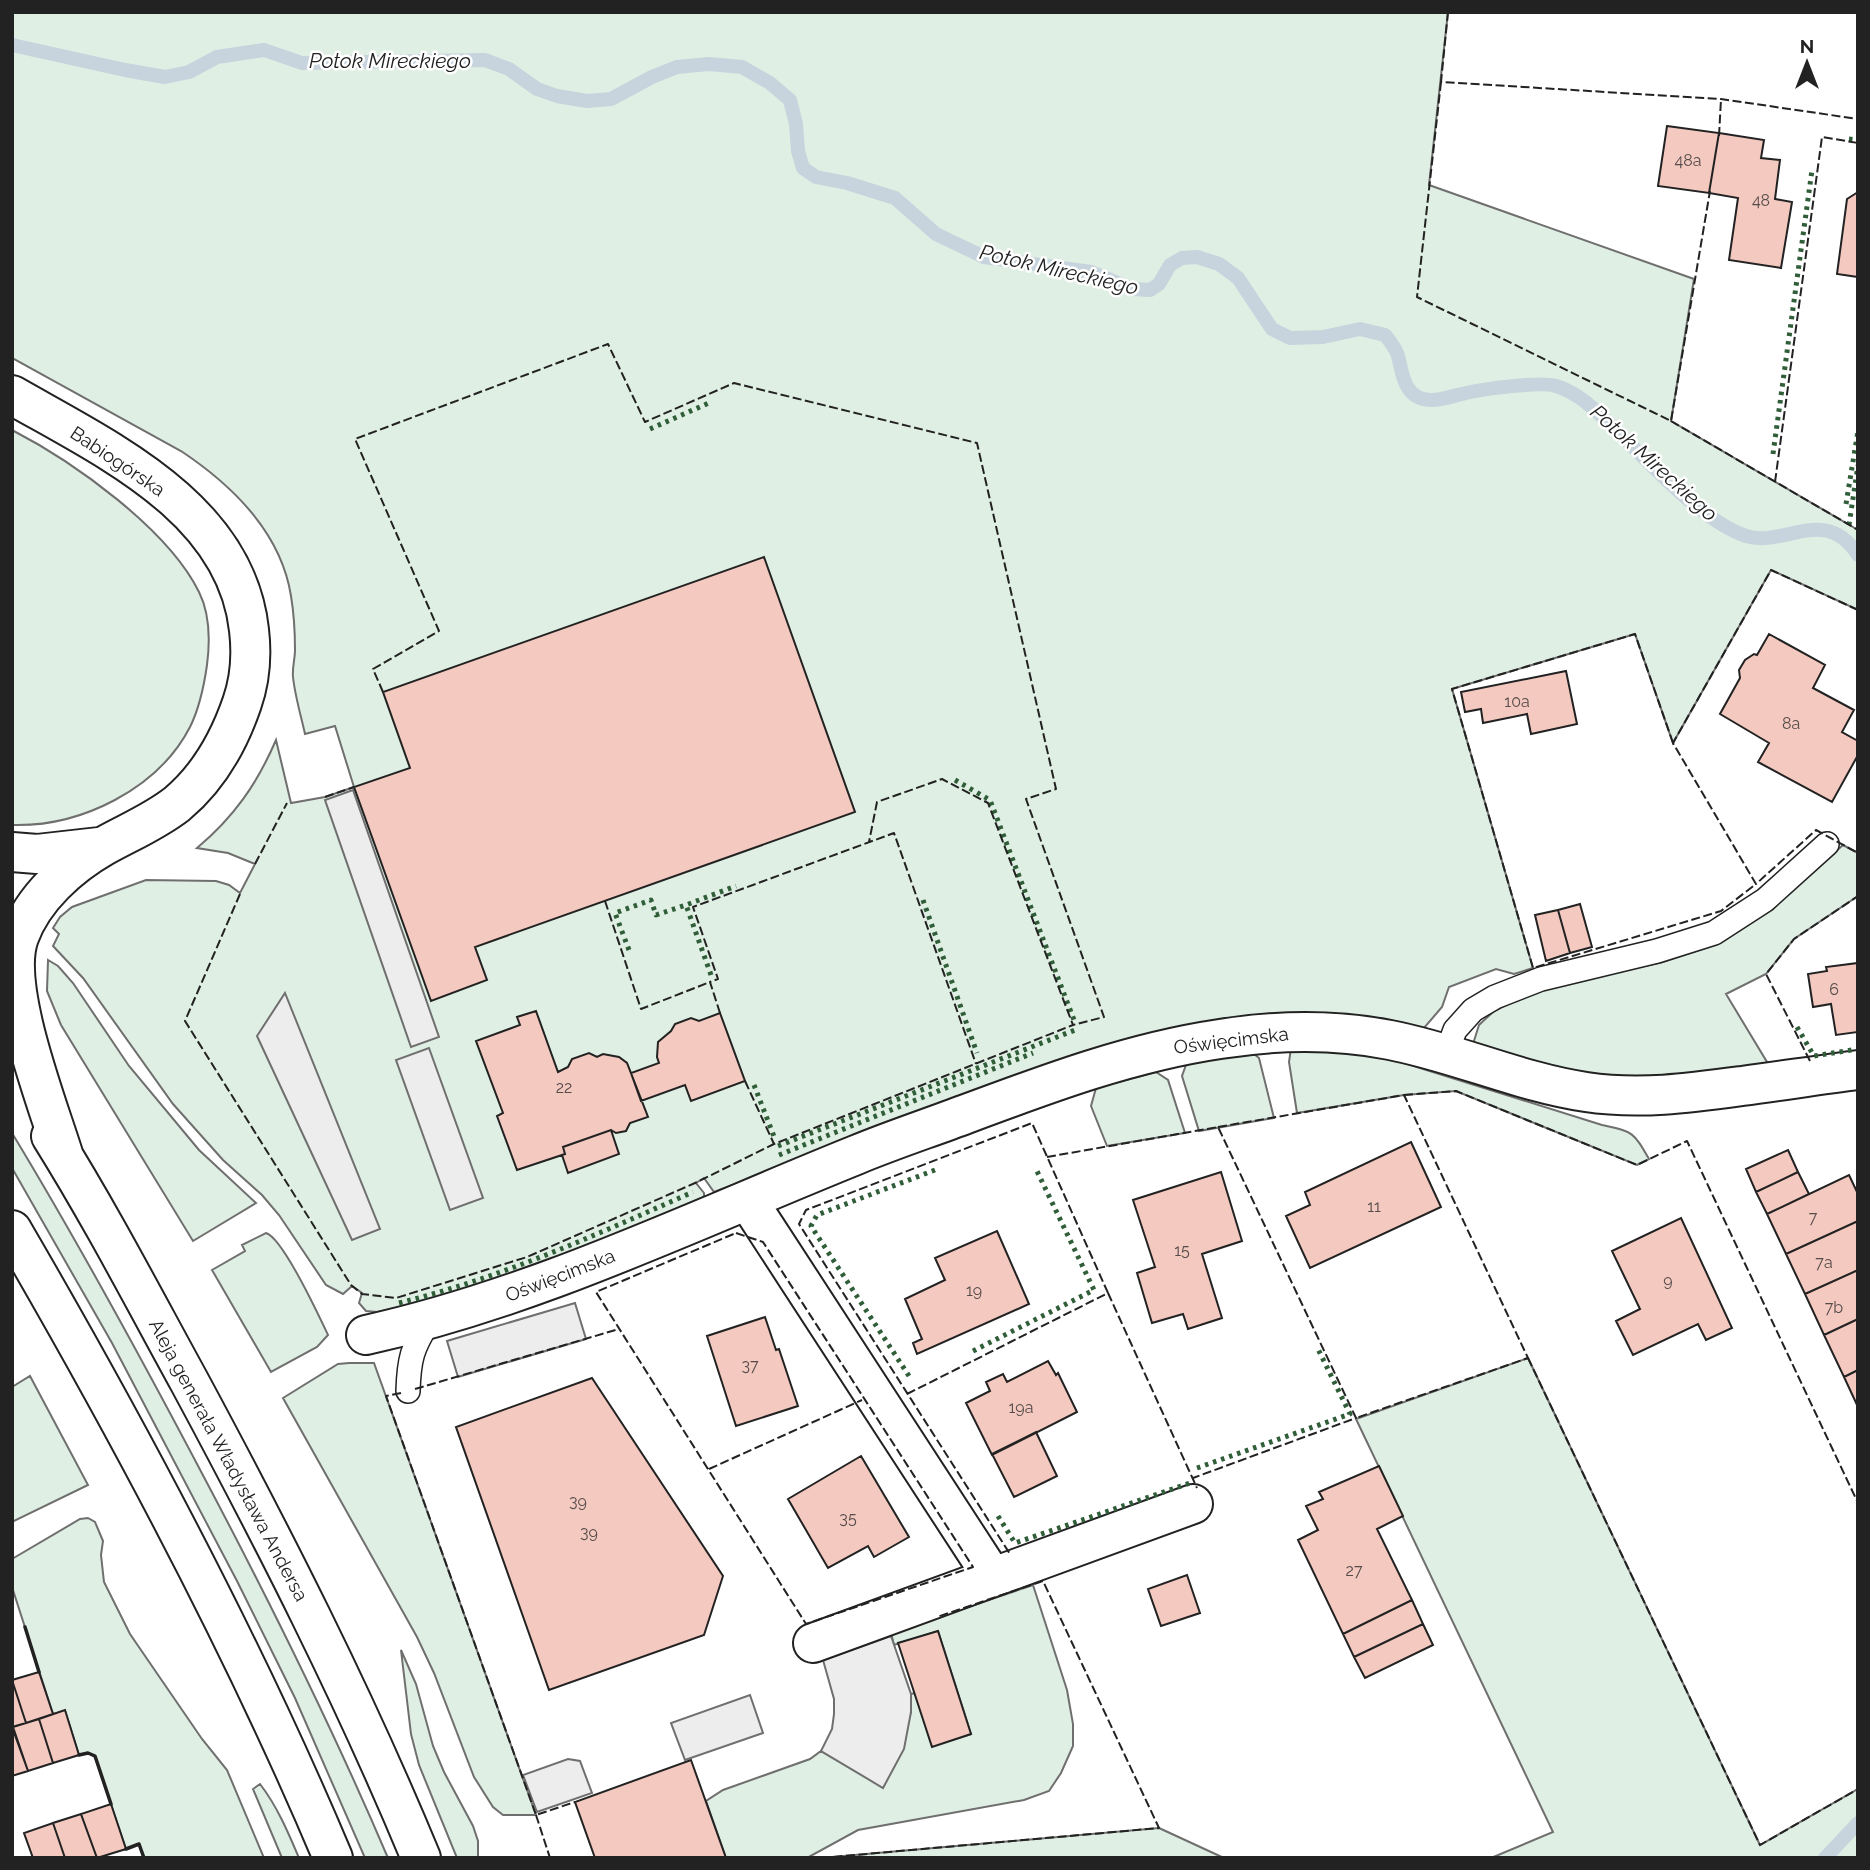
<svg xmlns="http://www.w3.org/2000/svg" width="1870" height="1870" font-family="Raleway,sans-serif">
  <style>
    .green { fill: #e0efe3; stroke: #6f6f6f; stroke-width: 2 }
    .parking { fill: #ededed; stroke: #6f6f6f; stroke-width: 2 }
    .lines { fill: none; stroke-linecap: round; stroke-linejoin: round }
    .stream { stroke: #c7d3dd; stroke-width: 14 }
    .building { fill: #f3c9c0; stroke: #222; stroke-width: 2 }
    .lane-casing { stroke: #222; stroke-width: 26 }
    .street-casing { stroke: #222; stroke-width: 42 }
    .secondary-casing { stroke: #222; stroke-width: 42 }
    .lane { stroke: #fff; stroke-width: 23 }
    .street { stroke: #fff; stroke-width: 38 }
    .secondary { stroke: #fff; stroke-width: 38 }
    .hedge { stroke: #2f5e38; stroke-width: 5; stroke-dasharray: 3.5 5; stroke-linecap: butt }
    .fence { stroke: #222; stroke-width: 2; stroke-dasharray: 9 3.5; stroke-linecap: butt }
    .wall { stroke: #222; stroke-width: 3.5 }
    .labels { text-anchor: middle; stroke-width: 5; stroke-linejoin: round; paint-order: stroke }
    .number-label { font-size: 16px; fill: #564c4a }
    .street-label { font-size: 19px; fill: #222; stroke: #fff }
    .water-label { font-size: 21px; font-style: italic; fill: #222; stroke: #fff }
  </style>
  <rect width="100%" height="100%" fill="#fff"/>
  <!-- green -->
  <path class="green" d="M 12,12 L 1448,12 L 1429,185 L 1694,279 L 1671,421 L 1858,530 L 1858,610 L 1771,570 L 1673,743 L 1635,634 L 1452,689 L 1533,968 L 1514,974 L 1496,969 L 1449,987 L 1442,1007 L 1424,1028 L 1359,1017 L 1111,1044 L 1081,1053 L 979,1090 L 714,1192 L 704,1178 L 696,1183 L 704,1193 L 704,1197 L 578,1250 L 453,1296 L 377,1312 L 366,1311 L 359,1303 L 362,1293 L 352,1286 L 343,1294 L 326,1285 L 279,1215 L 262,1195 L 223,1160 L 173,1104 L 83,978 L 53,946 L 59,934 L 53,928 L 60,917 L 72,907 L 146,880 L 216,881 L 229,885 L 240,893 L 255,864 L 228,853 L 197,848 C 234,817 257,784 276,740 L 291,803 L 325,797 L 354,787 L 335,726 L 305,734 C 301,716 295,696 293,677 C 292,668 295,659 295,650 C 295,632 294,614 291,596 C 281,532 232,485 181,451 L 12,358 Z
    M 12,430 C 74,462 168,529 199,592 C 210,614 210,642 207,665 C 204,686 200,707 190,727 C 158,789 81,827 12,825 Z
    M 1843,845 L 1858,853 L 1858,896 L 1794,939 L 1766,974 L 1726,994 L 1770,1067 C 1711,1072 1651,1082 1592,1076 C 1551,1072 1512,1057 1473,1044 L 1479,1025 L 1494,1011 L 1542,988 L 1663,962 L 1714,945 L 1770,910 Z
    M 48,960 L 58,966 L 73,983 L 129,1066 L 199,1150 L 256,1203 L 193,1241 L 61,1025 L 47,991 Z
    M 1291,1048 L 1369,1052 L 1602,1125 C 1633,1132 1633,1131 1649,1159 L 1637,1165 L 1456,1091 L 1404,1095 L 1297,1113 L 1289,1062 Z
    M 1254,1054 L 1259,1058 L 1274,1118 L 1199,1131 L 1182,1076 L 1187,1062 L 1218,1056 Z
    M 1156,1072 L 1168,1080 L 1185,1133 L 1107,1146 L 1091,1106 L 1096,1088 Z
    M 12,1133 C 81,1247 144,1363 206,1481 C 271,1604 333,1729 388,1858 L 365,1858 L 295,1698 L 237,1581 L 112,1343 L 12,1168 Z
    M 266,1233 C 283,1238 319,1316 328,1335 L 317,1347 L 271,1372 L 212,1270 L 245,1251 L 242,1245 Z
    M 1528,1358 L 1760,1845 L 1858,1789 L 1858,1858 L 1491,1858 L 1553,1832 L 1356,1419 Z
    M 349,1363 L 374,1363 L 536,1815 L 503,1815 L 493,1807 L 474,1777 L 434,1673 L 417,1637 L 283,1398 L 338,1364 Z
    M 30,1376 L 88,1485 L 12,1522 L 12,1387 Z
    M 88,1518 L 95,1522 L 103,1541 L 101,1555 L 104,1582 L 130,1634 L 202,1739 L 227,1770 L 264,1858 L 144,1858 L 139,1844 L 126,1849 L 95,1757 L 88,1753 L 79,1755 L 65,1711 L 53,1714 L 12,1587 L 12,1559 L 80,1519 Z
    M 1033,1585 L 1067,1690 L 1073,1724 L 1073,1746 L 1061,1773 L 1049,1791 L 1024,1800 L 858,1830 L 807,1858 L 726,1858 L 706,1801 L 723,1790 L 810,1759 L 821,1751 L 883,1787 L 911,1712 L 911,1694 L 915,1693 L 932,1746 L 971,1734 L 938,1631 L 894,1645 L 891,1633 Z
    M 401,1650 L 416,1684 L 433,1746 L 444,1772 L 473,1826 L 478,1841 L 478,1858 L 457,1858 L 419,1765 L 411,1734 Z
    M 260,1784 C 277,1806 288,1832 299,1858 L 282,1858 L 253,1789 Z
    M 1159,1828 L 1224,1858 L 821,1858 Z"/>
  <!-- parking -->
  <path class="parking" d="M 353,790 L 439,1037 L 411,1047 L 325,800 Z
    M 285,993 L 380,1229 L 352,1240 L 257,1036 Z
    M 429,1048 L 483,1198 L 450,1210 L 396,1060 Z
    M 575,1303 L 586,1339 L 458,1377 L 447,1341 Z
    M 891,1636 L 911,1694 L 911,1712 L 904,1749 L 883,1788 L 821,1751 L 832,1729 L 834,1714 L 834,1699 L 823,1660 Z
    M 750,1695 L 763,1733 L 685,1760 L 671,1723 Z
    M 568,1759 L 580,1761 L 592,1793 L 537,1812 L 523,1775 Z"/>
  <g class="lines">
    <!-- stream -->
    <path class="stream" d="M 12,45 L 125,70 L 165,77 L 189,72 L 217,57 L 264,50 L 302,63 L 485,60 L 509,69 L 537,89 L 557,96 L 587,101 L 611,99 L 652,77 L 677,67 L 709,64 L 742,67 L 770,83 L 790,100 L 796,124 L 798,151 L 803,168 L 816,177 L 847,183 L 895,198 L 936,234 L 984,257 L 1091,272 L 1132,289 L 1150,290 L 1159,284 L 1170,265 L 1182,258 L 1197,257 L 1219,264 L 1238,278 L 1272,329 L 1290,338 L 1323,337 L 1360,329 L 1385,335 C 1389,340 1394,346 1397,353 C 1401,364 1401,377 1408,388 C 1422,409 1447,397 1466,393 C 1484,389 1540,381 1556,386 C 1579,393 1595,410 1612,426 C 1647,460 1701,521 1746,536 C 1785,548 1825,504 1858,555
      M 1825,1858 L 1858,1823"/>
  </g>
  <!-- building -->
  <path class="building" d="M 1667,126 L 1719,133 L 1709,193 L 1658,186 Z
    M 1719,133 L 1764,140 L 1761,158 L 1780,160 L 1775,199 L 1792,202 L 1781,268 L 1729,260 L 1738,198 L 1709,193 Z
    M 1858,192 L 1858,277 L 1837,274 L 1847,199 Z
    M 764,557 L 855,812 L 475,947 L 487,980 L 431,1001 L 354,787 L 410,768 L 383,692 Z
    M 1769,634 L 1825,665 L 1813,688 L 1854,710 L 1842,732 L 1858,741 L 1858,755 L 1832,802 L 1758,762 L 1769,743 L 1720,714 L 1740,678 L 1739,670 L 1745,660 L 1754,654 L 1757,655 Z
    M 1566,671 L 1577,724 L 1531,734 L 1527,714 L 1483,723 L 1481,709 L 1465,712 L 1461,692 Z
    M 1580,904 L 1592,947 L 1570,953 L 1558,910 Z
    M 1558,910 L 1570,953 L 1546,961 L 1535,915 Z
    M 1858,963 L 1858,1032 L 1836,1035 L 1831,1004 L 1813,1007 L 1808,974 L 1827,971 L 1826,967 Z
    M 536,1011 L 558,1072 L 568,1067 L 572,1059 L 589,1053 L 597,1057 L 603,1054 L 619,1057 L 627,1063 L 648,1117 L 630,1123 L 626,1131 L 616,1133 L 611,1130 L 563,1147 L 565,1154 L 517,1170 L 497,1116 L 503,1113 L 476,1041 L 520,1025 L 517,1017 Z
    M 720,1013 L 745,1081 L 691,1101 L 685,1085 L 641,1101 L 631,1073 L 659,1063 L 657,1057 L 658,1042 L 671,1031 L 675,1024 L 691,1018 L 699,1021 Z
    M 611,1130 L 619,1154 L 568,1173 L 562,1155 L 565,1154 L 563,1147 Z
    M 1411,1142 L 1441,1207 L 1310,1268 L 1286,1216 L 1310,1205 L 1305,1192 Z
    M 1788,1150 L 1798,1172 L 1756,1192 L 1746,1169 Z
    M 1221,1172 L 1242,1241 L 1202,1254 L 1222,1318 L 1188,1329 L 1183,1314 L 1152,1323 L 1137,1273 L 1155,1267 L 1133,1200 Z
    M 1798,1172 L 1809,1194 L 1767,1214 L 1756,1192 Z
    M 1849,1175 L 1858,1194 L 1858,1221 L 1786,1254 L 1767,1214 Z
    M 1681,1218 L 1732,1328 L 1706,1340 L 1698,1324 L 1633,1355 L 1616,1321 L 1640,1309 L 1612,1251 Z
    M 1858,1221 L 1858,1270 L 1805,1294 L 1786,1254 Z
    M 997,1231 L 1029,1304 L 917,1354 L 913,1343 L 922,1339 L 905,1299 L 945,1280 L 935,1258 Z
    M 1858,1270 L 1858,1319 L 1824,1335 L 1805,1294 Z
    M 765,1317 L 776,1350 L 779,1349 L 798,1406 L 736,1426 L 707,1336 Z
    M 1858,1319 L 1858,1370 L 1844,1377 L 1824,1335 Z
    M 1048,1361 L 1056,1375 L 1058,1373 L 1077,1412 L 992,1455 L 966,1403 L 990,1391 L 986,1382 L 1003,1374 L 1007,1382 Z
    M 1858,1370 L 1858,1407 L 1844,1377 Z
    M 592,1378 L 723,1576 L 704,1635 L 549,1690 L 456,1427 Z
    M 1036,1432 L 1057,1476 L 1014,1497 L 992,1454 Z
    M 861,1456 L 909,1537 L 874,1557 L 868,1546 L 828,1568 L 788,1499 Z
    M 1379,1466 L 1403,1516 L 1377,1529 L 1412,1600 L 1343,1634 L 1298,1540 L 1318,1530 L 1306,1506 L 1323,1499 L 1319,1492 Z
    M 1187,1575 L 1200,1613 L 1161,1626 L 1148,1589 Z
    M 1412,1600 L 1423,1624 L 1354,1657 L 1343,1634 Z
    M 1423,1624 L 1433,1645 L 1365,1678 L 1354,1657 Z
    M 938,1631 L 971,1734 L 932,1747 L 898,1643 Z
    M 39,1672 L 53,1714 L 26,1723 L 12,1680 Z
    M 12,1680 L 26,1723 L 12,1727 Z
    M 65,1710 L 79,1755 L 53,1763 L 39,1719 Z
    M 39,1719 L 53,1763 L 28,1771 L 13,1727 Z
    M 12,1727 L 28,1771 L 12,1776 Z
    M 691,1760 L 726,1858 L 595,1858 L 575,1802 Z
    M 111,1804 L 126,1849 L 97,1858 L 81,1814 Z
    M 81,1814 L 97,1858 L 65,1858 L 53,1823 Z
    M 53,1823 L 65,1858 L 33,1858 L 24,1833 Z"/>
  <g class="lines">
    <defs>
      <path id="lane" d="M 1446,1054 L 1455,1030 L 1473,1010 L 1495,997 L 1541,979 L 1657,951 L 1714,933 L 1765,900 L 1827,844
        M 408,1391 C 409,1359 412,1348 429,1321"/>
      <path id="street" d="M 748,1201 L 992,1576
        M 366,1335 C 537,1297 694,1220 856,1155 C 892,1140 929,1128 966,1114 C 1049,1083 1132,1052 1220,1039 C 1277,1030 1334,1029 1390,1040 C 1457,1053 1519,1082 1586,1092 C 1639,1100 1690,1093 1742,1086 C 1780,1081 1819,1075 1858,1070
        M 813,1643 L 1193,1504"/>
      <path id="secondary" d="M 12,395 C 106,449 236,508 249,630 C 252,655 250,680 242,703 C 229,741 208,778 177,804 C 154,822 129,832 104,846 C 69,866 33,898 19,937 C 1,987 48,1105 64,1157
        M 12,852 L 37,854 L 99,847
        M 51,1136 C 101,1216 144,1299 189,1381 C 273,1537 353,1694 421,1858
        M 12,1230 C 129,1431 243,1644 333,1858"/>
    </defs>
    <!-- lane casing -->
    <use href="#lane" class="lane-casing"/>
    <!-- street casing -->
    <use href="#street" class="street-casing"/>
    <!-- secondary casing -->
    <use href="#secondary" class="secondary-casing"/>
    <!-- lane -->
    <use href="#lane" class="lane"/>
    <!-- street -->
    <use href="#street" class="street"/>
    <!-- secondary -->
    <use href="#secondary" class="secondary"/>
    <!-- hedge -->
    <path class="hedge" d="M 1849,139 L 1858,140
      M 650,429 L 711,402
      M 1773,454 L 1812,170
      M 1846,504 L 1858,431
      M 1849,525 L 1858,465
      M 955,780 L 990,800 L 1074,1020
      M 923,900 L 977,1053
      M 629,950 L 615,913 L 651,900 L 656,915 L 686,905
      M 711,975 L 686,905 L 736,886
      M 1797,1027 L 1814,1056 L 1858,1049
      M 754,1085 L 775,1139
      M 778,1146 L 1075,1030
      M 779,1155 L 1033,1053
      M 399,1303 C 504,1277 595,1235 693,1192
      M 973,1351 L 1094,1290 L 1036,1169
      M 909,1376 L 811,1226 L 817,1215 L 935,1170
      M 1197,1468 L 1350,1414 L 1317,1347
      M 998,1516 L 1015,1543 L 1190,1483"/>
    <!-- fence -->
    <path class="fence" d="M 1448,12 L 1441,82 L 1721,99 L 1858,119
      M 1441,82 L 1417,297 L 1671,421 L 1710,191
      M 1719,136 L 1721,99
      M 1671,421 L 1858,530
      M 1775,482 L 1822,137 L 1858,143
      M 1858,610 L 1771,570 L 1673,743 L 1756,884 L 1816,830 L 1858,853
      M 383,692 L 373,669 L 439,631 L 355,439 L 608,344 L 645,422 L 734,383 L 977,443 L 1056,789 L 1026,799 L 1104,1017 L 1073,1025
      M 1673,743 L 1635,634 L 1452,689 L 1533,968 L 1721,911 L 1756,884
      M 325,797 L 354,787
      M 255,864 L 287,803
      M 240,894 L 185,1021 L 351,1285 L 362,1294 L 396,1298 L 527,1257 L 695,1183 L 774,1144 L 1073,1025 L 988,803 L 942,779 L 877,802 L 869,842
      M 605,901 L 641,1009 L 710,982
      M 720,1013 L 710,982 L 718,979 L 693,907 L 894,833 L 976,1064
      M 1810,1061 L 1766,974 L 1794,939 L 1858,896
      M 745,1081 L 774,1144
      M 1404,1095 L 1456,1091 L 1637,1165 L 1687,1141 L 1858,1503
      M 1218,1127 L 1404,1095 L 1528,1358 L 1356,1418
      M 1047,1157 L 1218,1127 L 1356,1418 L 1193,1478
      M 736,1233 L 763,1242 L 973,1567 L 806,1624 L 596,1292 Z
      M 1108,1293 L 1197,1488
      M 1528,1358 L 1760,1845 L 1858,1789
      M 415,1389 L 619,1329
      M 401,1393 L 386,1396 L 536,1815 L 575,1802
      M 907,1394 L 1108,1293 L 1032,1123 L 806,1210 L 799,1224 L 1010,1554
      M 709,1469 L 862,1400
      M 536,1815 L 550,1858
      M 821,1858 L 1159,1828 L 1043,1581 L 937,1617"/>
    <!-- wall -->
    <path class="wall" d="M 25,1627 L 39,1672
      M 79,1755 L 88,1753 L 95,1756 L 111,1804
      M 126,1849 L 139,1844 L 144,1858"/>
  </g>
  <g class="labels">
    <!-- number labels -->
    <g class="number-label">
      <text x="1688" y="166">48a</text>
      <text x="1761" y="206">48</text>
      <text x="1517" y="707">10a</text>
      <text x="1791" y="729">8a</text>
      <text x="1834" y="995">6</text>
      <text x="564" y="1093">22</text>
      <text x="1374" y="1212">11</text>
      <text x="1813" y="1223">7</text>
      <text x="1182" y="1256">15</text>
      <text x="1824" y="1268">7a</text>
      <text x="1668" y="1286">9</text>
      <text x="974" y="1296">19</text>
      <text x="1834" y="1313">7b</text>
      <text x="750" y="1371">37</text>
      <text x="1021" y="1413">19a</text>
      <text x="578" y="1507">39</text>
      <text x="848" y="1524">35</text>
      <text x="589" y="1538">39</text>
      <text x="1354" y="1576">27</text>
    </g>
    <!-- street labels -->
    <g class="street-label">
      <text transform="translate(118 461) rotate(34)" y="7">Babiogórska</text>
      <text transform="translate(1231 1040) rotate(-7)" y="7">Oświęcimska</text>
      <text transform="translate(560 1275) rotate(-21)" y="7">Oświęcimska</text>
      <text transform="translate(229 1460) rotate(62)" y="7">Aleja generała Władysława Andersa</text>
    </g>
    <!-- water labels -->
    <g class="water-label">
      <text x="390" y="68">Potok Mireckiego</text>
      <text transform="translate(1059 270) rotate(13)" y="7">Potok Mireckiego</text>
      <text transform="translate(1654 463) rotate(42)" y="7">Potok Mireckiego</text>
    </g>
  </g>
  <!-- border -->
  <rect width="1870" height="1870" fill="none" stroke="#222222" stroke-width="28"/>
  <!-- north arrow -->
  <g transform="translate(1807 63)" stroke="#ffffff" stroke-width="5" paint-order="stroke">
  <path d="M0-5L12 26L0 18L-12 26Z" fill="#222222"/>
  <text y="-10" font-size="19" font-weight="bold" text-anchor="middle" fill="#222222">N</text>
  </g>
</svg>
